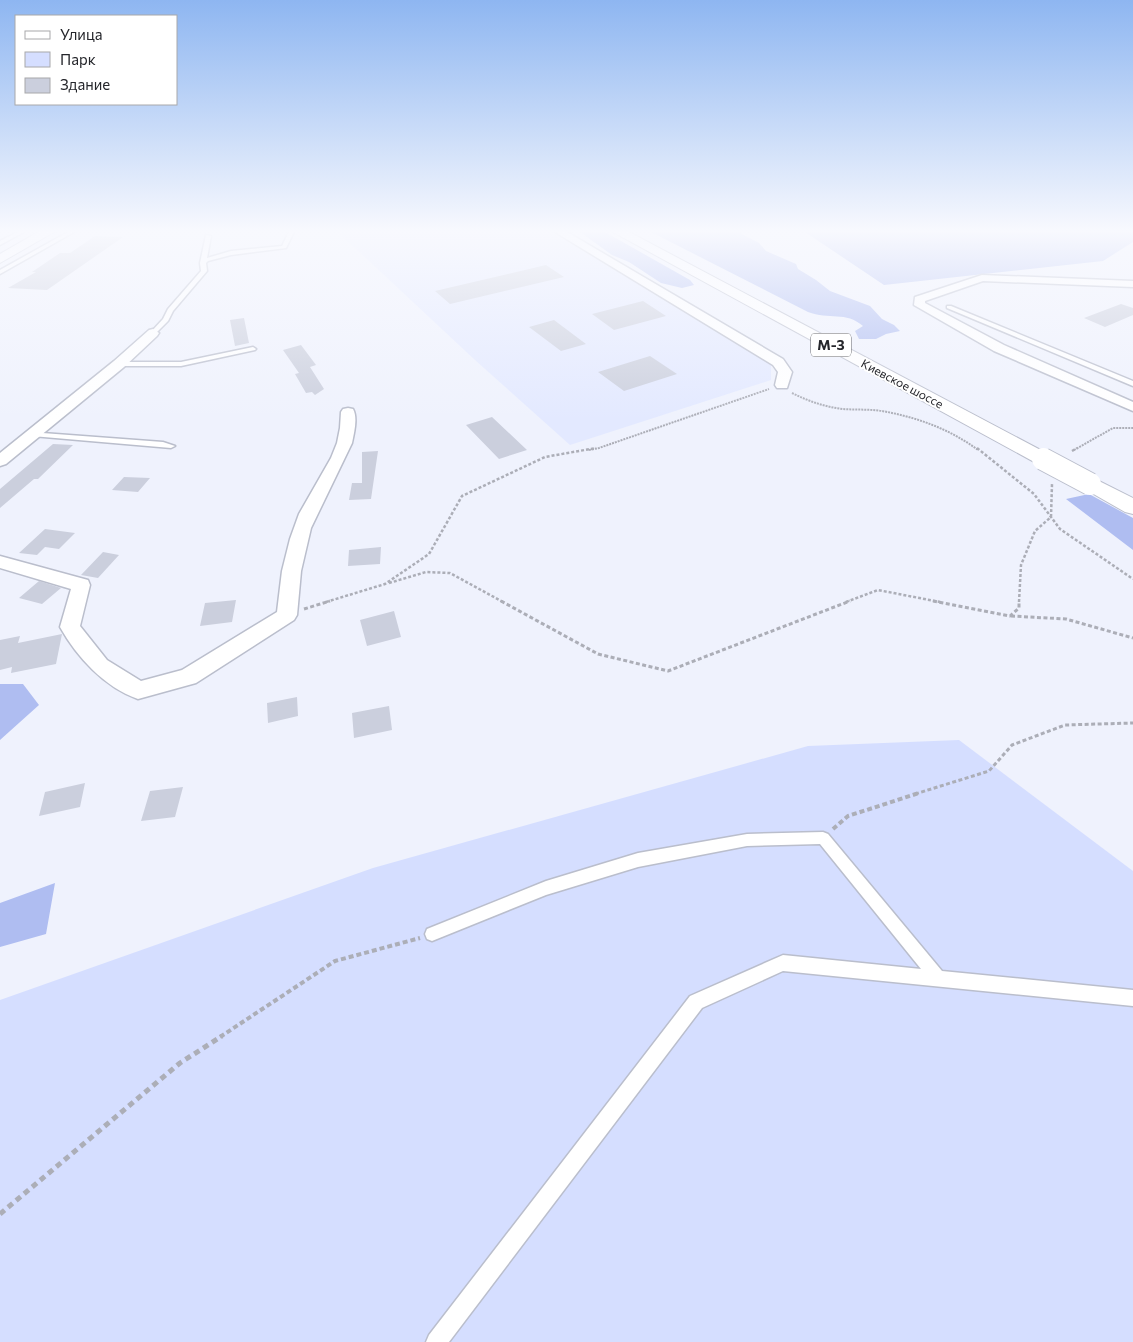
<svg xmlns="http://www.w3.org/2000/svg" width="1133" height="1342" font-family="Commissioner,sans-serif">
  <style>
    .built { fill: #e3e9ff }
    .green { fill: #d5deff }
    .forest { fill: #afbdf1 }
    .building { fill: #cbcfdd }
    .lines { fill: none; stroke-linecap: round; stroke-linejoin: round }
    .lane-casing { stroke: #babecc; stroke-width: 3 }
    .street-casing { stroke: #babecc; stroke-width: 3 }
    .primary-casing { stroke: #babecc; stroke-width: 2 }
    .highway-casing { stroke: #babecc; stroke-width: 2 }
    .path-far4 { stroke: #acaeb7; stroke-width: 2; stroke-dasharray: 2 1; stroke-linecap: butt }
    .path-far3 { stroke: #acaeb7; stroke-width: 2.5; stroke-dasharray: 3 2; stroke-linecap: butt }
    .path-far2 { stroke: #acaeb7; stroke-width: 3; stroke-dasharray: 4 2.5; stroke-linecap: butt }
    .path-far1 { stroke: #acaeb7; stroke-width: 4; stroke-dasharray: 5 3; stroke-linecap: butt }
    .path { stroke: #acaeb7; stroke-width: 5; stroke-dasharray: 6 4.5; stroke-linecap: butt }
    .lane { fill: #fff; fill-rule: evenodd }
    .street { fill: #fff; fill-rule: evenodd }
    .primary { fill: #fff; fill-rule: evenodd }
    .highway { fill: #fff; fill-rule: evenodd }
    .highway-bridge-casing { stroke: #babecc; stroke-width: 24; stroke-linecap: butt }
    .highway-bridge { stroke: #fff; stroke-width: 22 }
    .labels { text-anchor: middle; stroke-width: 4; stroke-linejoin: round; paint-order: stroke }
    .far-street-label { font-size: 12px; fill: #25262b; stroke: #fff }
    .shield { fill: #fff; stroke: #66676b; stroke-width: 1 }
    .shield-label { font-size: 14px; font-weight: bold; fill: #25262b }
  </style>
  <rect width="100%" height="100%" fill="#eff2fd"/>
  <!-- built -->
  <path class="built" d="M 338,232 L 551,232 L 771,363 L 771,380 L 570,445 L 475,360 Z"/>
  <!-- green -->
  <path class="green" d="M 959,740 L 1133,871 L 1133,1342 L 0,1342 L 0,1000 L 373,868 L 808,746 Z"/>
  <!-- forest -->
  <path class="forest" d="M 580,232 L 605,232 L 690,280 L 694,285 L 682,288 L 661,283 L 629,262 L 612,255 Z
    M 651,232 L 738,232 L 759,243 L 766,251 L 796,264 L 798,269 L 816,280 L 830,291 L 870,306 L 882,319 L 894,325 L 900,331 L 886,334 L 876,339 L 859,339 L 855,331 L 863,326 C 846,311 829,320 808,312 Z
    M 805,232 L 1133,232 L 1133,242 L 1103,261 L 884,285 Z
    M 1089,494 L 1133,518 L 1133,550 L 1066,499 Z
    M 0,684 L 23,684 L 39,705 L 0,740 Z
    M 55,883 L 46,934 L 0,947 L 0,903 Z"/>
  <!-- building -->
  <path class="building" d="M 95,236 L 123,237 L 47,290 L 8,288 L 36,272 L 32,272 L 60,253 L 70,253 Z
    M 546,265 L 564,277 L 450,304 L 435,291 Z
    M 643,301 L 666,316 L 614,330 L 592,314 Z
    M 1121,304 L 1133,308 L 1133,315 L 1105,327 L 1084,318 Z
    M 244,318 L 249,343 L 235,346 L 230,320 Z
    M 554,320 L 586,344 L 561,351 L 529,327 Z
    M 301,345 L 316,365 L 310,367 L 324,389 L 315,395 L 312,392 L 306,393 L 295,374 L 299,373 L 283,350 Z
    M 650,356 L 677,374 L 624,391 L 598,372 Z
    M 492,417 L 527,450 L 499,459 L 466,425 Z
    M 53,444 L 73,445 L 38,479 L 34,479 L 0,508 L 0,489 Z
    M 378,451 L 371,499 L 349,500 L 352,483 L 362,483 L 362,452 Z
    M 124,477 L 150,478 L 138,492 L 112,490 Z
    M 45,529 L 75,533 L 59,549 L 45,547 L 37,555 L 19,553 Z
    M 381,547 L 380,564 L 348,566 L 349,550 Z
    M 103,552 L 119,555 L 98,578 L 81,575 Z
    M 39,581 L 61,588 L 42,604 L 19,598 Z
    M 236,600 L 232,622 L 200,626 L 205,603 Z
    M 394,611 L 401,637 L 367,646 L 360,620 Z
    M 62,634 L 56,664 L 11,673 L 12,667 L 0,670 L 0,640 L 20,636 L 18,643 Z
    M 297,697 L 298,716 L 268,723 L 267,703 Z
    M 389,706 L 392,730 L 354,738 L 352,713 Z
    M 85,783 L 80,807 L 39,816 L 45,792 Z
    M 183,787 L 175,817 L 141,821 L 150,791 Z"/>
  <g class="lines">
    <defs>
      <path id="lane" d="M 18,232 L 24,232 L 0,245 L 0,241 Z
        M 68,232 L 74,232 L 0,274 L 0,270 Z
        M 289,232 L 294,232 L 286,248 L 231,255 L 208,261 L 206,263 L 207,271 L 173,311 L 168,321 L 155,334 L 151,334 L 151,332 L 163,319 L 168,309 L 201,271 L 200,263 L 206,235 L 211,236 L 207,258 L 231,251 L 282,246 Z
        M 947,306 L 951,306 L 1133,381 L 1133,386 L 947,308 Z
        M 253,347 L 256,349 L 255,350 L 181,366 L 119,366 L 116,364 L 119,362 L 181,362 Z
        M 29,432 L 163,442 L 175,446 L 171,448 L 32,436 L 29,436 Z
        M 823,832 L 828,834 L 942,971 L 1133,990 L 1133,1006 L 783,971 L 702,1008 L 449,1342 L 426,1342 L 429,1335 L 690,996 L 783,955 L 921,969 L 820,844 L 747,846 L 638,867 L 546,895 L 432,941 L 427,939 L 425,934 L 427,929 L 546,881 L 638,853 L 747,834 Z"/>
      <path id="street" d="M 555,232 L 567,232 L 783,359 L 792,372 L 787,388 L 777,388 L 775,385 L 778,372 L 773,365 Z
        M 982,275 L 1133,281 L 1133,287 L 983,281 L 925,301 L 925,303 L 1004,345 L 1133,402 L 1133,411 L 994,351 L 914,305 L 915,297 Z
        M 153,329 L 159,333 L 157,336 L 124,367 L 6,464 L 0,466 L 0,453 L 114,361 L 149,330 Z
        M 348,408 L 353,409 C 358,418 354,433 352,443 L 311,528 L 301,571 L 297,615 L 294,620 L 196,683 L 138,699 C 104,687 77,657 60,627 L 71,589 L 0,568 L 0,556 L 88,580 L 90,585 L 80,626 L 107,660 L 141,681 L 182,670 L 277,612 L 282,571 L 290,539 L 299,514 L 331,458 L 337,443 L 340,428 L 341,412 L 343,409 Z"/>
      <path id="primary" d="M 38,232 L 54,232 L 0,263 L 0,254 Z"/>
      <path id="highway" d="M 613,232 L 629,232 L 1050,455 L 1053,459 L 1050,463 L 1043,465 L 1036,463 Z
        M 1090,478 L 1097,480 L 1133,498 L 1133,514 L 1125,512 L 1083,488 L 1079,484 L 1083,480 Z"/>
    </defs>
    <!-- lane casing -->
    <use href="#lane" class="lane-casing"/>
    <!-- street casing -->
    <use href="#street" class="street-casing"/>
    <!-- primary casing -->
    <use href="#primary" class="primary-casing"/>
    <!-- highway casing -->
    <use href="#highway" class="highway-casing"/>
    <!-- path-far4 -->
    <path class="path-far4" d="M 792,393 C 808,401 825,407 843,409 C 856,410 869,409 882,411 C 916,417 950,429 978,450
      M 589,450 L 599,448 L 769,389
      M 1074,450 L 1113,428 L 1133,428"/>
    <!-- path-far3 -->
    <path class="path-far3" d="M 977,448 L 1034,494 L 1060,529 L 1133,579
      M 1072,451 L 1077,448
      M 389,583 L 426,572 L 450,573 L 503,602
      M 326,602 L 385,584 L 429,554 L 462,496 L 545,457 L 596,448
      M 846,602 L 878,590 L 940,602
      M 1019,602 L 1021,565 L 1035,531 L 1051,517 L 1052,484"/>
    <!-- path-far2 -->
    <path class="path-far2" d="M 501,601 L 598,654 L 668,671 L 850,601
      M 933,601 L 1010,616 L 1019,608 L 1019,601
      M 304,609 L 330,601
      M 1011,616 L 1066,619 L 1133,638
      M 915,794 L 989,771 L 1012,745 L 1065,725 L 1133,723"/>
    <!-- path-far1 -->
    <path class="path-far1" d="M 833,829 L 848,816 L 919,793
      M 220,1037 L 335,961 L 420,938"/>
    <!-- path -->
    <path class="path" d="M 0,1214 L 180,1063 L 222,1036"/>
    <!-- lane -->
    <use href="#lane" class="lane"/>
    <!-- street -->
    <use href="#street" class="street"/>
    <!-- primary -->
    <use href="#primary" class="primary"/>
    <!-- highway -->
    <use href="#highway" class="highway"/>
    <defs>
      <path id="highway-bridge" d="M 1043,459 L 1090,484"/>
    </defs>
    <!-- highway-bridge casing -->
    <use href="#highway-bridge" class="highway-bridge-casing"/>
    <!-- highway-bridge -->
    <use href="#highway-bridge" class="highway-bridge"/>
  </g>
  <!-- sky -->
  <linearGradient id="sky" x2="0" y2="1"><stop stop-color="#8eb6f1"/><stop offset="0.55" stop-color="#f8f9fe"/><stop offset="1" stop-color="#f8f9fe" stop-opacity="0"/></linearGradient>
  <rect width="1133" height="420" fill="url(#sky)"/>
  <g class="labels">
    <!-- far-street labels -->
    <g class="far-street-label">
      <text transform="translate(902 384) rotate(28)" y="4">Киевское шоссе</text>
    </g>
    <!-- shield labels -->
    <rect class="shield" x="811" y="333.5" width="40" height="23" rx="4"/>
    <g class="shield-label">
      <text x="831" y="350">М-3</text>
    </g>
  </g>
  <!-- legend -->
  <rect x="15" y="15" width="162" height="90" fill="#ffffff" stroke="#a8a8aa"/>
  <rect x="25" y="31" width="25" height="8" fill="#ffffff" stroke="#a8a8aa"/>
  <text x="60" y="40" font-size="15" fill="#25262b">Улица</text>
  <rect x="25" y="52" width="25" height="15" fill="#d5deff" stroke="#a8a8aa"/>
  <text x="60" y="65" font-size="15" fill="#25262b">Парк</text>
  <rect x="25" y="78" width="25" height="15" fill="#cbcfdd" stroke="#a8a8aa"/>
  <text x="60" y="90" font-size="15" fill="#25262b">Здание</text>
</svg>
